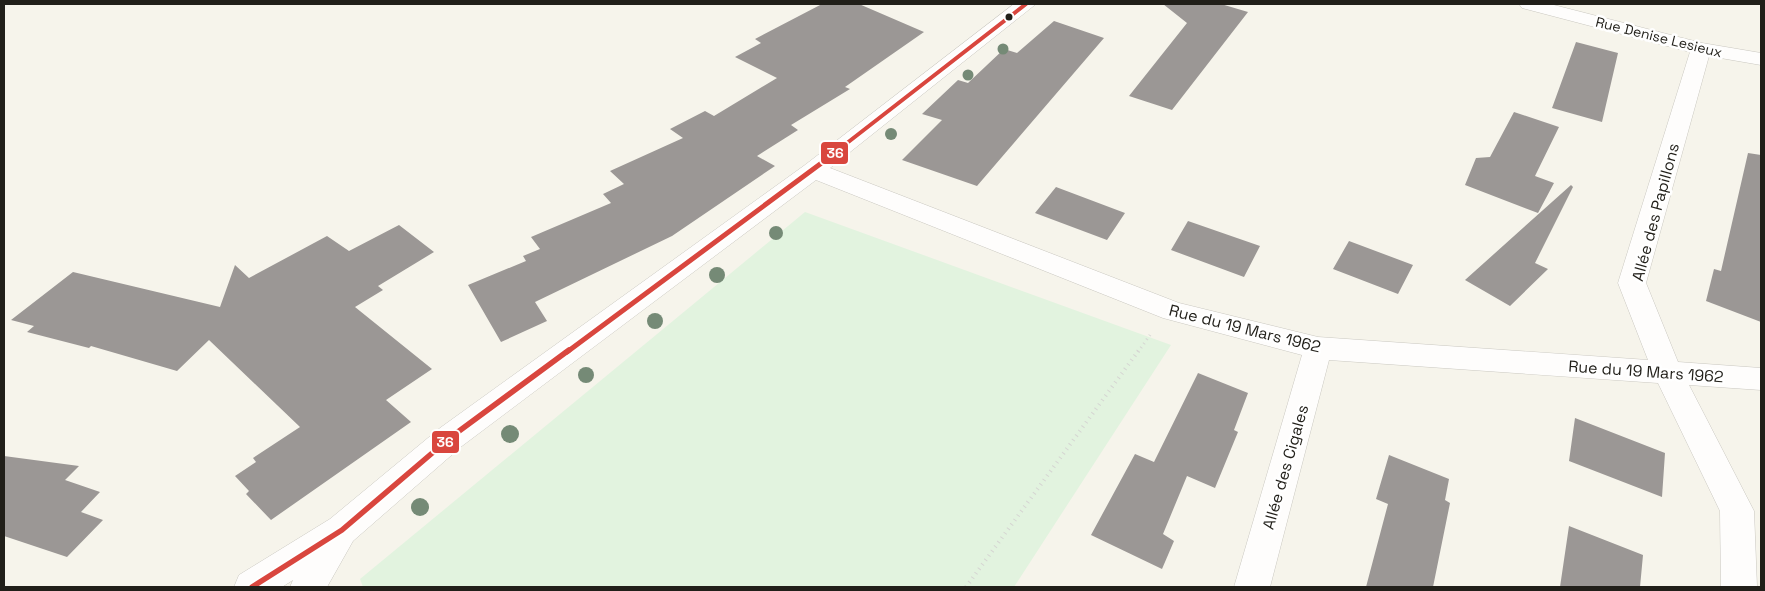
<svg xmlns="http://www.w3.org/2000/svg" width="1765" height="591" font-family="'Space Grotesk',sans-serif">
  <style>
    .green { fill: #e2f3df }
    .building { fill: #9b9795 }
    .lines { fill: none; stroke-linecap: round; stroke-linejoin: round }
    .minor-casing { stroke: #cac8c1; stroke-width: 1 }
    .path-far1 { stroke: #d5d5d2; stroke-width: 3; stroke-dasharray: 1 4; stroke-linecap: butt }
    .path { stroke: #d5d5d2; stroke-width: 4; stroke-dasharray: 1 4.5; stroke-linecap: butt }
    .minor { fill: #fefdfc; fill-rule: evenodd }
    .bus-1-far2-casing { stroke: #fff; stroke-width: 7 }
    .bus-1-far1-casing { stroke: #fff; stroke-width: 9 }
    .bus-1-casing { stroke: #fff; stroke-width: 9 }
    .bus-1-far2 { stroke: #d9463e; stroke-width: 4 }
    .bus-1-far1 { stroke: #d9463e; stroke-width: 5 }
    .bus-1 { stroke: #d9463e; stroke-width: 5.5 }
    .tree { fill: #758a76 }
    .bus-dot { fill: #211f19; stroke: #fff; stroke-width: 2 }
    .labels { text-anchor: middle; stroke-width: 5; stroke-linejoin: round; paint-order: stroke }
    .far-street-label { font-size: 14px; fill: #211f19; stroke: #fff }
    .street-label { font-size: 16px; fill: #211f19; stroke: #fff }
    .line-badge { stroke: #fff; stroke-width: 2 }
    .badge-label { font-size: 14px; text-anchor: middle; font-weight: bold; fill: #fff }
  </style>
  <rect width="100%" height="100%" fill="#f6f4eb"/>
  <!-- green -->
  <path class="green" d="M 805,212 L 1171,345 L 1014,587 L 363,587 L 360,579 Z"/>
  <!-- building -->
  <path class="building" d="M 822,4 L 859,4 L 924,32 L 845,87 L 850,89 L 791,125 L 798,130 L 757,156 L 775,166 L 672,236 L 535,302 L 547,321 L 501,342 L 468,285 L 526,261 L 523,256 L 540,249 L 531,237 L 611,203 L 603,194 L 624,184 L 610,171 L 683,138 L 670,129 L 705,111 L 714,116 L 777,78 L 735,57 L 761,43 L 755,39 Z
    M 1163,4 L 1221,4 L 1248,12 L 1172,110 L 1129,96 L 1187,23 Z
    M 1054,21 L 1104,38 L 977,186 L 902,160 L 942,120 L 922,114 L 958,80 L 968,83 L 1004,49 L 1017,53 Z
    M 1576,42 L 1618,53 L 1602,122 L 1552,108 Z
    M 1514,112 L 1559,127 L 1535,176 L 1554,183 L 1538,213 L 1465,185 L 1476,158 L 1490,157 Z
    M 1748,153 L 1761,155 L 1761,322 L 1706,301 L 1714,269 L 1721,271 Z
    M 1571,185 L 1573,187 L 1535,263 L 1548,269 L 1510,306 L 1465,280 Z
    M 1056,187 L 1125,213 L 1107,240 L 1035,213 Z
    M 1188,221 L 1260,246 L 1244,277 L 1171,250 Z
    M 399,225 L 434,252 L 378,286 L 383,290 L 355,307 L 432,369 L 386,400 L 411,422 L 271,520 L 246,494 L 249,491 L 235,476 L 256,462 L 253,458 L 300,427 L 209,340 L 177,371 L 91,346 L 89,348 L 27,332 L 34,326 L 11,320 L 73,272 L 220,307 L 235,265 L 249,278 L 327,236 L 349,251 Z
    M 1349,241 L 1413,265 L 1398,294 L 1333,269 Z
    M 1198,373 L 1248,393 L 1234,430 L 1238,432 L 1215,488 L 1187,476 L 1163,534 L 1174,541 L 1162,569 L 1091,535 L 1135,454 L 1154,462 Z
    M 1575,418 L 1665,453 L 1662,497 L 1569,461 Z
    M 1389,455 L 1449,479 L 1445,500 L 1450,503 L 1433,587 L 1366,587 L 1388,504 L 1376,499 Z
    M 4,456 L 79,466 L 65,480 L 100,492 L 81,512 L 103,520 L 67,557 L 4,536 Z
    M 1569,526 L 1643,555 L 1640,587 L 1560,587 Z"/>
  <g class="lines">
    <defs>
      <path id="minor" d="M 1014,4 L 1036,4 L 830,168 L 1179,303 L 1318,337 L 1648,360 L 1618,283 L 1690,52 L 1522,8 L 1519,4 L 1550,4 L 1702,43 L 1761,53 L 1761,65 L 1709,56 L 1646,283 L 1678,362 L 1761,368 L 1761,390 L 1689,385 L 1754,511 L 1757,587 L 1721,587 L 1720,511 L 1658,383 L 1329,360 L 1270,587 L 1234,587 L 1302,355 L 1163,318 L 816,180 L 462,446 L 353,541 L 327,587 L 290,587 L 293,580 L 282,587 L 234,587 L 239,575 L 330,519 L 440,428 L 805,165 Z"/>
    </defs>
    <!-- minor casing -->
    <use href="#minor" class="minor-casing"/>
    <!-- path-far1 -->
    <path class="path-far1" d="M 1138,352 L 1150,335"/>
    <!-- path -->
    <path class="path" d="M 966,587 L 1139,350"/>
    <!-- minor -->
    <use href="#minor" class="minor"/>
    <defs>
      <path id="bus-1-far2" d="M 829,157 L 1026,4"/>
      <path id="bus-1-far1" d="M 567,352 L 831,156"/>
      <path id="bus-1" d="M 252,587 L 342,530 L 451,437 L 569,350"/>
    </defs>
    <!-- bus-1-far2 casing -->
    <use href="#bus-1-far2" class="bus-1-far2-casing"/>
    <!-- bus-1-far1 casing -->
    <use href="#bus-1-far1" class="bus-1-far1-casing"/>
    <!-- bus-1 casing -->
    <use href="#bus-1" class="bus-1-casing"/>
    <!-- bus-1-far2 -->
    <use href="#bus-1-far2" class="bus-1-far2"/>
    <!-- bus-1-far1 -->
    <use href="#bus-1-far1" class="bus-1-far1"/>
    <!-- bus-1 -->
    <use href="#bus-1" class="bus-1"/>
  </g>
  <!-- trees -->
  <g class="tree">
    <circle cx="1003" cy="49" r="5.5"/>
    <circle cx="968" cy="75" r="5.5"/>
    <circle cx="891" cy="134" r="6"/>
    <circle cx="776" cy="233" r="7"/>
    <circle cx="717" cy="275" r="8"/>
    <circle cx="655" cy="321" r="8"/>
    <circle cx="586" cy="375" r="8"/>
    <circle cx="510" cy="434" r="9"/>
    <circle cx="420" cy="507" r="9"/>
  </g>
  <!-- markers -->
  <circle class="bus-dot" cx="1009" cy="17" r="4.5"/>
  <g class="labels">
    <!-- far-street labels -->
    <g class="far-street-label">
      <text transform="translate(1659 37) rotate(14)" y="5">Rue Denise Lesieux</text>
    </g>
    <!-- street labels -->
    <g class="street-label">
      <text transform="translate(1655 212) rotate(-75)" y="6">Allée des Papillons</text>
      <text transform="translate(1245 328) rotate(14)" y="6">Rue du 19 Mars 1962</text>
      <text transform="translate(1646 371) rotate(4)" y="6">Rue du 19 Mars 1962</text>
      <text transform="translate(1285 467) rotate(-74)" y="6">Allée des Cigales</text>
    </g>
  </g>
  <g class="line-badge">
    <rect x="820" y="141" width="29" height="24" rx="5" fill="#d9463e"/>
    <rect x="431" y="430" width="29" height="24" rx="5" fill="#d9463e"/>
  </g>
  <g class="badge-label">
    <text x="835" y="158">36</text>
    <text x="445" y="447">36</text>
  </g>
  <!-- border -->
  <rect width="1765" height="591" fill="none" stroke="#211f19" stroke-width="10"/>
</svg>
